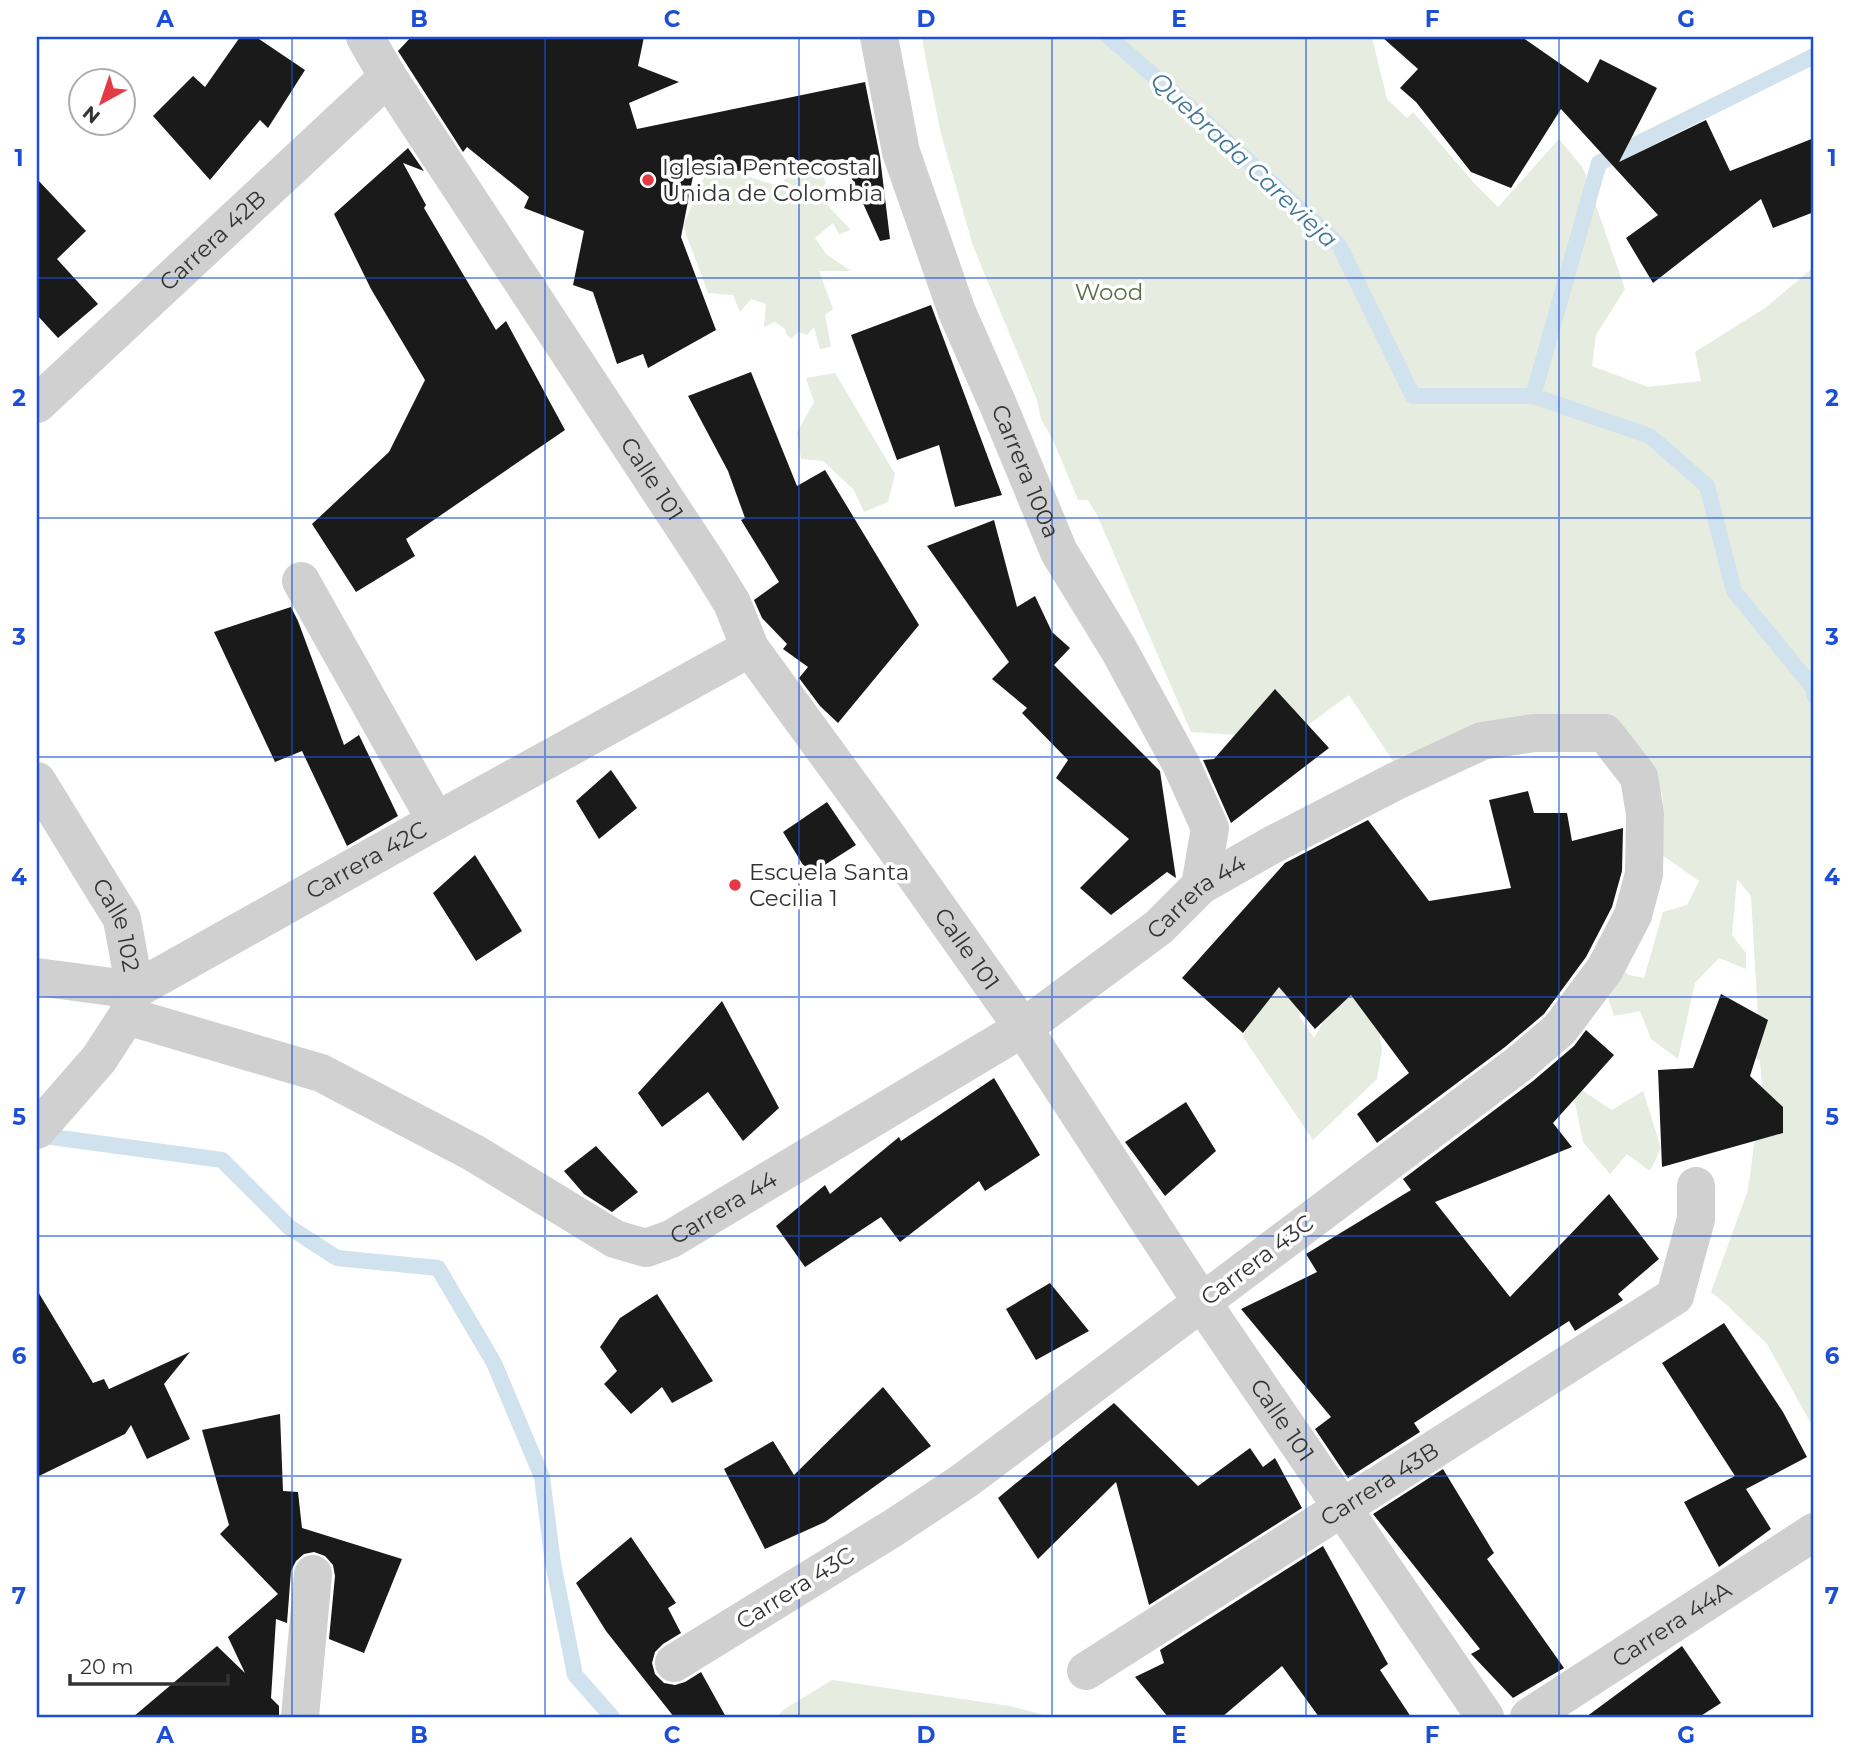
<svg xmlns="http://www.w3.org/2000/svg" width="1851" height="1754" font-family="Montserrat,sans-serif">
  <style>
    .green { fill: #e6ecdf }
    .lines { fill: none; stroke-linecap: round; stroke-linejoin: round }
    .stream { stroke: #cfe2ee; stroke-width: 16 }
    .building { fill: #1a1a1a }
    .minor { stroke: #d0d0d0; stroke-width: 38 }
    .grid { fill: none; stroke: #1d4ed8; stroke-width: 2; stroke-opacity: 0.55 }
    .poi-dot { fill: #e63946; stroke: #fff; stroke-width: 2.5 }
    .labels { text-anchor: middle; stroke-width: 7; stroke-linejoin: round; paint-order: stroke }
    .poi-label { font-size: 23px; fill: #333; stroke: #fff; text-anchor: start }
    .street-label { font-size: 23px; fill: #333; stroke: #fff }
    .park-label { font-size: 23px; fill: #56703f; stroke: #fff }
    .water-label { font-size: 24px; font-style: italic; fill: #3f7597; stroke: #fff }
    .neatline { fill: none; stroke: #1d4ed8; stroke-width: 2.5 }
    .grid-label { font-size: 23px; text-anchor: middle; font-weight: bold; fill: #1d4ed8 }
  </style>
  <rect width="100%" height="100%" fill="#fff"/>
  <!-- green -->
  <path class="green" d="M 923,37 L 1372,37 L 1387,99 L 1407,118 L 1413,112 L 1474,183 L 1498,207 L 1559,139 L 1583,168 L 1625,289 L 1596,335 L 1592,366 L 1648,387 L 1701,381 L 1695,352 L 1765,308 L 1814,267 L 1814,1429 L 1767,1344 L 1728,1306 L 1711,1292 L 1748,1190 L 1762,1086 L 1760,1061 L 1754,1055 L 1760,1051 L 1751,896 L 1737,879 L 1732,935 L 1746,953 L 1746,969 L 1719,958 L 1695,983 L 1678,1059 L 1651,1039 L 1640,1011 L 1614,1016 L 1602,979 L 1617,965 L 1629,975 L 1644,978 L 1663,912 L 1687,905 L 1699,881 L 1659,853 L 1664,821 L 1662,793 L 1604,727 L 1403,776 L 1349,695 L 1290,738 L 1191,732 L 1097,515 L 1088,500 L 1078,500 L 1053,440 L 1041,419 L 1037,400 L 973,246 L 941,134 L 923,45 Z
    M 708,168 L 724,169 L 778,186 L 793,171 L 821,172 L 826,183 L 817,194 L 851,230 L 839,234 L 833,223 L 815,238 L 826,254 L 851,271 L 819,271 L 833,309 L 825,315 L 831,347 L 820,349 L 814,327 L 807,335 L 798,332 L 791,339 L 787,335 L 785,329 L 775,322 L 764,327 L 766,304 L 751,299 L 740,312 L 733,295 L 708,293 L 683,226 Z
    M 835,373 L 895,474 L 888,502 L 864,512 L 854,490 L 823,461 L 801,459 L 797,433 L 814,402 L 806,378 Z
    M 1328,950 L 1378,1025 L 1382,1049 L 1377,1079 L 1313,1140 L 1243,1037 L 1263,986 L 1319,975 L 1299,1016 L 1314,1038 L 1337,997 Z
    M 1571,1083 L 1612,1110 L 1643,1091 L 1661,1148 L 1650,1171 L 1627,1154 L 1610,1174 L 1583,1142 Z
    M 832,1680 L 1010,1706 L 1051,1717 L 777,1717 L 783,1710 Z"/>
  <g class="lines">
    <!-- stream -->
    <path class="stream" d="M 1109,37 L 1193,110 L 1339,245 L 1413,396 L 1533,396 L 1650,436 L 1707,486 L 1734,591 L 1814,689 L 1814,695
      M 1533,396 L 1599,163 L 1814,56
      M 37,1135 L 222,1160 L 289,1227 L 337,1258 L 438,1268 L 494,1363 L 542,1477 L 553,1563 L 575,1675 L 612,1717"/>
  </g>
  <!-- building -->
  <path class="building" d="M 240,37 L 256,37 L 305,70 L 268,128 L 260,120 L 210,180 L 153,116 L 193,76 L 205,87 Z
    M 411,37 L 644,37 L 638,66 L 679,82 L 629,103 L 637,129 L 865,82 L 880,157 L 890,239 L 880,241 L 843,159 L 693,176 L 681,237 L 716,330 L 648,368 L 643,354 L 617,364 L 593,292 L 573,285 L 584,231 L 524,208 L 529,197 L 467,147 L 463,152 L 398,51 Z
    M 1382,37 L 1522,37 L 1588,83 L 1600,59 L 1657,88 L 1619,162 L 1706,120 L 1730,171 L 1814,138 L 1814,212 L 1773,228 L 1761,199 L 1653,283 L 1626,238 L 1658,215 L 1561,109 L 1511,188 L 1471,172 L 1416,102 L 1400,88 L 1418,69 Z
    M 408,148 L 424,171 L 403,163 L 426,205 L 424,208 L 496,330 L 506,321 L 565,430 L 406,539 L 415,556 L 356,592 L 312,524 L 389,452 L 425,380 L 371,289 L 334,214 Z
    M 37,179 L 86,231 L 57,259 L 98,304 L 58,338 L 37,315 Z
    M 931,305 L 1002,495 L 955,507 L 939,445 L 897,460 L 851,335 Z
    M 751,372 L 797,486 L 825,470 L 919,625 L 838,723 L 820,706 L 799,678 L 808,667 L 783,649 L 787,644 L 762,618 L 754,600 L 779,582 L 741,520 L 745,518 L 728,471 L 688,396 Z
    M 994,520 L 1017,607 L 1035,596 L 1052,632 L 1070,648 L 1054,665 L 1160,771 L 1176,878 L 1167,872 L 1111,915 L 1080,888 L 1129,839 L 1056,778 L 1068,760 L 1022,713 L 1027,708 L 992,679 L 1009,662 L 927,546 Z
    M 291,607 L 298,621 L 344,745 L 359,735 L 398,816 L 347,846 L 302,751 L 275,762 L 214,632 Z
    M 1275,689 L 1329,748 L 1231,823 L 1203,760 L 1214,759 Z
    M 611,770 L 637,808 L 599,839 L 576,801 Z
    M 1528,791 L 1534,813 L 1567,813 L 1572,841 L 1623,828 L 1622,871 L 1612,907 L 1586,957 L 1544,1014 L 1505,1047 L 1377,1143 L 1357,1114 L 1409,1073 L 1351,995 L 1315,1029 L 1279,987 L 1243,1033 L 1182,978 L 1285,863 L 1368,820 L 1429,901 L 1511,888 L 1489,800 Z
    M 827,802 L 856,845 L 809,875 L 783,832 Z
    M 475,855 L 522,931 L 476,961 L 433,893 Z
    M 1721,994 L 1768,1020 L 1750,1076 L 1783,1107 L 1783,1133 L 1662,1167 L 1658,1070 L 1693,1068 Z
    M 722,1001 L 779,1108 L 743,1141 L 708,1092 L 662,1127 L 638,1093 Z
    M 1586,1030 L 1614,1055 L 1553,1123 L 1572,1147 L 1435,1202 L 1510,1297 L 1609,1194 L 1659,1259 L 1618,1294 L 1623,1300 L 1575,1331 L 1569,1321 L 1414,1423 L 1420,1432 L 1348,1478 L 1315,1429 L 1331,1417 L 1241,1309 L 1317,1272 L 1306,1254 L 1411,1190 L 1403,1179 L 1533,1081 L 1574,1046 Z
    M 994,1078 L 1040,1155 L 985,1191 L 979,1181 L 900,1242 L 881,1217 L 805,1267 L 776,1226 L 825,1185 L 830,1194 L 899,1137 L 901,1141 Z
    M 1186,1102 L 1216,1151 L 1165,1196 L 1125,1142 Z
    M 596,1146 L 638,1192 L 612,1212 L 584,1194 L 564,1171 Z
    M 1050,1283 L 1089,1331 L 1036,1360 L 1006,1309 Z
    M 37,1290 L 93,1383 L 104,1379 L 109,1389 L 190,1352 L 164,1384 L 190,1439 L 147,1459 L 131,1425 L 125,1434 L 37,1477 Z
    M 657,1294 L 713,1381 L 672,1403 L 662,1387 L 631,1414 L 604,1384 L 617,1371 L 600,1347 L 620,1318 Z
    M 1724,1323 L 1783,1412 L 1807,1457 L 1746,1489 L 1771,1529 L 1719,1567 L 1684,1502 L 1735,1476 L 1662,1363 Z
    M 883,1387 L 931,1446 L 825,1522 L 765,1549 L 724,1469 L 773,1441 L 794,1475 Z
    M 1114,1403 L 1198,1486 L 1250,1448 L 1263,1467 L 1275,1458 L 1302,1508 L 1149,1605 L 1116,1482 L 1038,1559 L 998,1498 Z
    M 280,1414 L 283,1491 L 298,1492 L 302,1528 L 402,1559 L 364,1653 L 329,1639 L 335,1576 L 333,1565 L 325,1556 L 314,1552 L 304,1554 L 296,1561 L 291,1571 L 287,1623 L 276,1619 L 271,1698 L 279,1706 L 279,1717 L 133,1717 L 217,1646 L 245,1673 L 228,1637 L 278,1594 L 220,1534 L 229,1525 L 202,1430 Z
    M 1443,1469 L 1494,1553 L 1487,1559 L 1564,1668 L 1513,1698 L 1471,1654 L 1480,1649 L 1373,1514 Z
    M 631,1537 L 676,1603 L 668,1608 L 681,1633 L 663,1644 L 655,1652 L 652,1663 L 655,1674 L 664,1683 L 675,1685 L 685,1682 L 701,1672 L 726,1717 L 674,1717 L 606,1631 L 576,1583 Z
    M 1323,1546 L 1388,1664 L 1380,1670 L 1411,1717 L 1319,1717 L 1282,1666 L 1222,1717 L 1168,1717 L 1135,1677 L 1164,1663 L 1160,1650 Z
    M 1682,1646 L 1721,1703 L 1699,1717 L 1586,1717 Z"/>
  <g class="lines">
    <!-- minor -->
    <g class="minor">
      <path id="s1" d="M 365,37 L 388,77 L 708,564 L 732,603 L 750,648 L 880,826 L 1023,1028 L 1201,1301 L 1485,1717"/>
      <path id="s2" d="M 879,37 L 901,152 L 957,312 L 999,407 L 1059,552 L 1119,650 L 1181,764 L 1210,828 L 1200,886"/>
      <path id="s3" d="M 37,404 L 388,77"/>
      <path d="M 301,581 L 436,821"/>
      <path id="s4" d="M 37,781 L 122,919 L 135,990 L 37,977"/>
      <path id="s5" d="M 127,1016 L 321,1073 L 474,1153 L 615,1239 L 646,1248 L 671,1239 L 1023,1028 L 1159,927 L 1200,886 L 1272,845 L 1396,781 L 1482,741 L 1534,733 L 1605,733 L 1639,777 L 1645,814 L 1644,874 L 1633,915 L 1605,969 L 1560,1029 L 1519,1064 L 964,1481 L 893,1528 L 674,1663"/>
      <path id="s6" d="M 37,1130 L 99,1059 L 127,1016 L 135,990 L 436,821 L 750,648"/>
      <path id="s7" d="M 1086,1671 L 1675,1296 L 1696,1219 L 1696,1186"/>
      <path d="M 300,1717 L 313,1574"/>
      <path id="s8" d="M 1529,1717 L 1814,1532"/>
    </g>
  </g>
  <!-- grid -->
  <path class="grid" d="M 292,37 L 292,1717M 545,37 L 545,1717M 799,37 L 799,1717M 1052,37 L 1052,1717M 1306,37 L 1306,1717M 1559,37 L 1559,1717M 37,278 L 1814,278M 37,518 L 1814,518M 37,757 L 1814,757M 37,997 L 1814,997M 37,1236 L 1814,1236M 37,1476 L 1814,1476"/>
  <!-- markers -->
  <g class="poi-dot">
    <circle cx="648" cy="180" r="7"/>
    <circle cx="735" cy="885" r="7"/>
  </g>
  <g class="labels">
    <!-- poi labels -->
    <g class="poi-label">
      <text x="662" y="175">Iglesia Pentecostal<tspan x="662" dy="26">Unida de Colombia</tspan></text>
      <text x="749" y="880">Escuela Santa<tspan x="749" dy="26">Cecilia 1</tspan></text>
    </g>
    <!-- street labels -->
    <g class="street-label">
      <text dy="8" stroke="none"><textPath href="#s3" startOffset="240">Carrera 42B</textPath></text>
      <text dy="8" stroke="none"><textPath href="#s2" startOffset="460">Carrera 100a</textPath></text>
      <text dy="8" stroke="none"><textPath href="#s1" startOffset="527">Calle 101</textPath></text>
      <text dy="8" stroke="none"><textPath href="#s6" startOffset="438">Carrera 42C</textPath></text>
      <text dy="8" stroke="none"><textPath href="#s5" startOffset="1227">Carrera 44</textPath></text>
      <text dy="8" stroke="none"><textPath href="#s4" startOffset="166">Calle 102</textPath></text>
      <text dy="8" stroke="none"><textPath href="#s1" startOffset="1094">Calle 101</textPath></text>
      <text dy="8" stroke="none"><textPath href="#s5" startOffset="660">Carrera 44</textPath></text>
      <text transform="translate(1257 1260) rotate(-37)" y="8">Carrera 43C</text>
      <text dy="8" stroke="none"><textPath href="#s1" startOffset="1661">Calle 101</textPath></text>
      <text dy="8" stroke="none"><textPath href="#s7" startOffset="348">Carrera 43B</textPath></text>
      <text transform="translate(795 1588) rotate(-32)" y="8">Carrera 43C</text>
      <text dy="8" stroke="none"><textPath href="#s8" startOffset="170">Carrera 44A</textPath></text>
    </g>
    <!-- park labels -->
    <g class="park-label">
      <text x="1109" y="300">Wood</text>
    </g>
    <!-- water labels -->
    <g class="water-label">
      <text transform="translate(1244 160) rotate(43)" y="8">Quebrada Carevieja</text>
    </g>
  </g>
  <!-- border -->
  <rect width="1851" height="1754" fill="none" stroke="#ffffff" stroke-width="77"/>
  <!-- north arrow -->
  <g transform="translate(102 102) rotate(220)"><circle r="33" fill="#ffffff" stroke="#adadad" stroke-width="2"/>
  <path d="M0-5L12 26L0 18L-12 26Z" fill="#e63946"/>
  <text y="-10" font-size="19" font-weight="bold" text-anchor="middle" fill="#333333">N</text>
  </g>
  <!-- scale -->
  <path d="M70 1674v10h158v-10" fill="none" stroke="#333333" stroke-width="3.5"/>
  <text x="80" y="1674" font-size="21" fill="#333333" stroke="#ffffff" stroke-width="5" paint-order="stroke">20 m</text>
  <rect x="38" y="38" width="1774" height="1678" class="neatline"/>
  <g class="grid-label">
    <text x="165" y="27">A</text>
    <text x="419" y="27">B</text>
    <text x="672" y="27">C</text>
    <text x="926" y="27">D</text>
    <text x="1179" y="27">E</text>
    <text x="1432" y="27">F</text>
    <text x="1686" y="27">G</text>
    <text x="19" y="166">1</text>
    <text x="1832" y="166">1</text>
    <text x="19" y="406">2</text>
    <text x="1832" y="406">2</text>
    <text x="19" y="645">3</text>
    <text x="1832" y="645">3</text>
    <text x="19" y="885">4</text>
    <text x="1832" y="885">4</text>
    <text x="19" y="1125">5</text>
    <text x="1832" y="1125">5</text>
    <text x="19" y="1364">6</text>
    <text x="1832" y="1364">6</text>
    <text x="19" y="1604">7</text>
    <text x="1832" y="1604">7</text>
    <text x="165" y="1743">A</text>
    <text x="419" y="1743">B</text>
    <text x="672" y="1743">C</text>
    <text x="926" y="1743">D</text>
    <text x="1179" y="1743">E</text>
    <text x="1432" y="1743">F</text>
    <text x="1686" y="1743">G</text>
  </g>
</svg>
